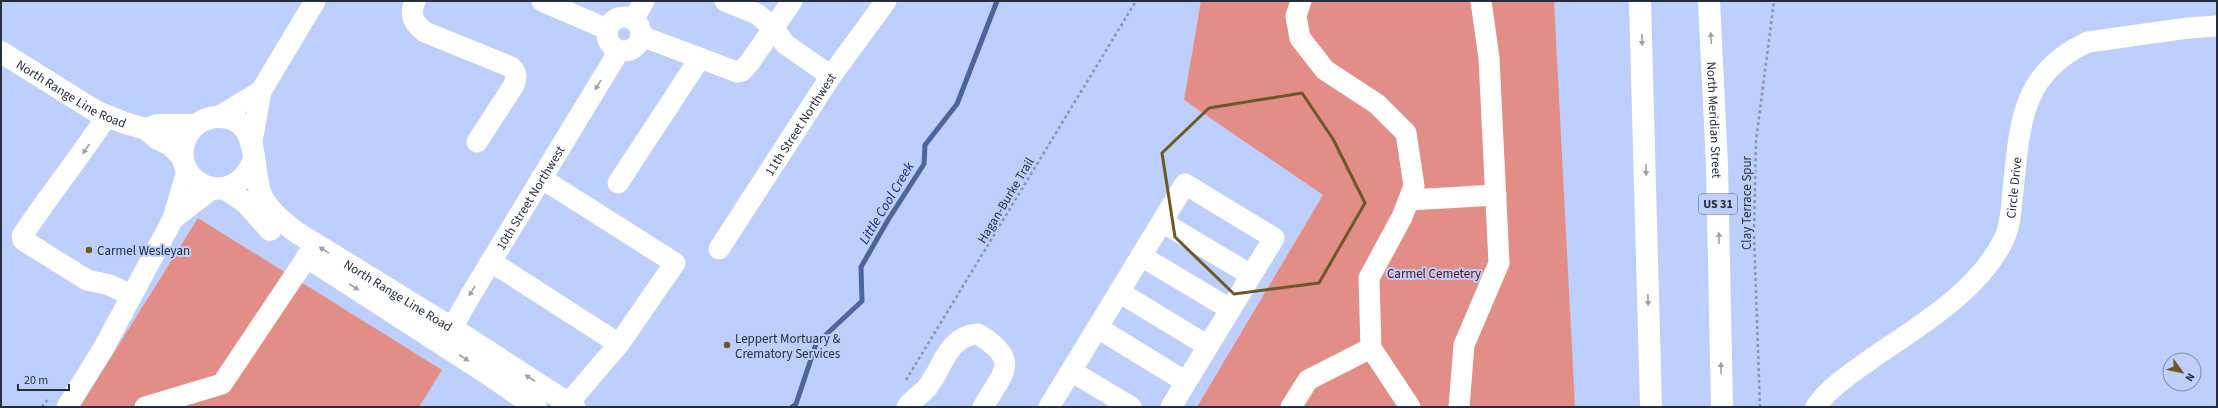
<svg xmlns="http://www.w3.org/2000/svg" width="2218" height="408" font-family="'Source Sans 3',sans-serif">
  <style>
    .green { fill: #e28e86 }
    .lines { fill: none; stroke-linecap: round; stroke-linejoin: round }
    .stream { stroke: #4e659c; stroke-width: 5 }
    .path { stroke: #8795b7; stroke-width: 2.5; stroke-dasharray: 3 3; stroke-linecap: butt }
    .minor { stroke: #fff; stroke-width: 21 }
    .major { stroke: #fff; stroke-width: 22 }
    .highway { stroke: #fff; stroke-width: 22 }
    .oneway { fill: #9da0a8 }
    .marked { fill: none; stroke: #6d5827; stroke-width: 3; stroke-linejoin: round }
    .poi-dot { fill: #6d5827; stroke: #bdcffa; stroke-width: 1.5 }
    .labels { text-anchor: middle; stroke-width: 4; stroke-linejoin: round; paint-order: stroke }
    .shield { fill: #bdcffa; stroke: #535e76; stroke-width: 1 }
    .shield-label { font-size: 12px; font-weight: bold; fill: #262d3d }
    .street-label { font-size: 13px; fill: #262d3d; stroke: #bdcffa }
    .poi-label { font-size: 13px; fill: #262d3d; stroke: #bdcffa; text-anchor: start }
    .park-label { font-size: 13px; fill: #5f090c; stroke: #bdcffa }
    .water-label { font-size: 14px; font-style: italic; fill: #132a80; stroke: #bdcffa }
  </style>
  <rect width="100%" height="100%" fill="#bdcffa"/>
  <!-- green -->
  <path class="green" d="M 1201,1 L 1554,1 L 1575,407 L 1197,407 L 1323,195 L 1184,100 Z
    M 198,218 L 442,370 L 419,407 L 80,407 Z"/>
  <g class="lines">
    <!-- stream -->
    <path class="stream" d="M 792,407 L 796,404 L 816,344 L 862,301 L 861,267 L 888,220 L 924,164 L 925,145 L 957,104 L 997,1"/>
    <!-- path -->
    <path class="path" d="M 906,380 L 1136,1
      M 42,407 L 49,398
      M 1760,407 L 1754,236 L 1756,141 L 1774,1"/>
    <!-- minor -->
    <g class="minor">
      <path d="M 415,1 C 409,15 413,23 425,32 L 511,67 C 517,73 517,77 514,85 L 477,142"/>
      <path d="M 542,1 L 607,29"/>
      <path d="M 725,1 L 757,14 L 773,27 L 785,44 L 831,76"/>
      <circle cx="624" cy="34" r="17"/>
      <path d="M 633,20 L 644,1"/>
      <path d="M 641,36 L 737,72 L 742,71 L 750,62 L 792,1"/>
      <path d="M 107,116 C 80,157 49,195 22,236 L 23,240 L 87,280 L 110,285 L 132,296"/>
      <path d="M 218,117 L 261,91"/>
      <path d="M 252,141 L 261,91 L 315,1"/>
      <path d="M 541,178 L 675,263 L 619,344 L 565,407"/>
      <path d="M 618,183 L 700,58"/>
      <path d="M 1409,200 L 1496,195"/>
      <path d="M 173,219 L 213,188"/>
      <path d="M 1162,222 L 1251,275"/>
      <path id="s1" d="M 719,249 L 831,76 L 886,1"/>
      <path d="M 1141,256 L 1230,309"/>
      <path d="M 490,263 L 504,270 L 619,344"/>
      <path d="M 1119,292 L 1208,346"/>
      <path d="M 1098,328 L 1186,382"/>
      <path id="s2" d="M 444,342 L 470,296 L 619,51"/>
      <path d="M 1371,348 L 1410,407"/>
      <path d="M 1071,371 L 1131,407"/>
      <path d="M 67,407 L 103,349 L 173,219 L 187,171"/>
      <path d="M 145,407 L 222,384 L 307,257"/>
      <path d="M 907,407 C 913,398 921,395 927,388 C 943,368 947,336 978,334 C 1021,361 1004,371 983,407"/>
      <path d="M 1049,407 L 1185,184 L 1274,238 L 1171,407"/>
      <path d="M 1291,407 L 1308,380 L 1371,348 L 1369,278 L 1402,217 L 1414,186 L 1406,133 L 1377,104 L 1325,70 L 1300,38 L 1296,16 L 1301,1"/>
      <path d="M 1459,407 L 1464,345 L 1499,263 L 1489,58 L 1481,1"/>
      <path id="s3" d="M 1816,407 C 1829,387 1852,373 1871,359 C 1916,328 1978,292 2003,241 C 2011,226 2011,208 2013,191 C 2020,125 2020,73 2088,42 L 2188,28 L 2217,26"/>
    </g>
    <!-- major -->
    <g class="major">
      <path id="s4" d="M 1,52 L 97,112 L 125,123 L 146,129 L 158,139 L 172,146 L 183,158"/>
      <path d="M 146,129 L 158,125 L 196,125"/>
      <path id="s5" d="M 254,160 C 230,217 163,178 188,134 C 194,124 205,118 216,117 C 264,115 249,170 262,197 C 270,212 283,222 296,232 L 452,328 L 574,407"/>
      <path d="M 224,188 L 246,203 L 270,230"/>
      <path d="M 307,257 L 485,372 L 536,407"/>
    </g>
    <!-- highway -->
    <g class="highway">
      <path d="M 1640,1 L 1651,407"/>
      <path id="s6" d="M 1709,1 L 1717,166 L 1722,407"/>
    </g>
  </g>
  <!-- one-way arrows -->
  <defs><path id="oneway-solid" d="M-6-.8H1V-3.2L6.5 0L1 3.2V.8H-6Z"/></defs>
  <g class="oneway">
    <use href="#oneway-solid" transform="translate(1711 38) rotate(-93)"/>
    <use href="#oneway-solid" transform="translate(1642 40) rotate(88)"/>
    <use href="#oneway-solid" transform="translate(598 85) rotate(121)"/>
    <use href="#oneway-solid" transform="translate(86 149) rotate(124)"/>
    <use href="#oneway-solid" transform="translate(1646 170) rotate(89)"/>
    <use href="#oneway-solid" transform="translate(1719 238) rotate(-91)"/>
    <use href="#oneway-solid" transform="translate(324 250) rotate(-148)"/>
    <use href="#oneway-solid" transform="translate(354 287) rotate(33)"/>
    <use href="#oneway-solid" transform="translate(472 291) rotate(122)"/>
    <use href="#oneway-solid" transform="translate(1648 300) rotate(89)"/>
    <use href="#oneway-solid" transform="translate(464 358) rotate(33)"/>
    <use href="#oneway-solid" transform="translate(1721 368) rotate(-91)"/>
    <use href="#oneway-solid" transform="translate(530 378) rotate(-147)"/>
  </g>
  <!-- marked area -->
  <path class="marked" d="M 1302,93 L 1333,139 L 1365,203 L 1319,283 L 1234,294 L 1175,237 L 1162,153 L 1209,108 Z"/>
  <!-- markers -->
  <g class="poi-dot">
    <circle cx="89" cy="250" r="4"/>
    <circle cx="727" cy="345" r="4"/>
  </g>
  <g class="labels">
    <!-- shield labels -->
    <rect class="shield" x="1699" y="194" width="38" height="20" rx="3"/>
    <g class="shield-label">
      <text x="1718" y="208">US 31</text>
    </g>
    <!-- street labels -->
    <g class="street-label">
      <text dy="5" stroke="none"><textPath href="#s4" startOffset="82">North Range Line Road</textPath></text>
      <text dy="5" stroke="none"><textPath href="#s6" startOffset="119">North Meridian Street</textPath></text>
      <text dy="5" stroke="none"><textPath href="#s1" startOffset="149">11th Street Northwest</textPath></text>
      <text dy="5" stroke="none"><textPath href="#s3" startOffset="307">Circle Drive</textPath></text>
      <text dy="5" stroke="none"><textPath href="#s2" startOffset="168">10th Street Northwest</textPath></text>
      <text transform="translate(1005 200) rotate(-59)" y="5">Hagan-Burke Trail</text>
      <text transform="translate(1746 203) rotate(-90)" y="5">Clay Terrace Spur</text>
      <text dy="5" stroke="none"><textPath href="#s5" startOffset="431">North Range Line Road</textPath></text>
    </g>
    <!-- poi labels -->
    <g class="poi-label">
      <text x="97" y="255">Carmel Wesleyan</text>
      <text x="735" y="343">Leppert Mortuary &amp;<tspan x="735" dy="15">Crematory Services</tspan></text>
    </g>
    <!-- park labels -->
    <g class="park-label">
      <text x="1434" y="278">Carmel Cemetery</text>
    </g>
    <!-- water labels -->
    <g class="water-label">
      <text transform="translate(886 203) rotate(-59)" y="5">Little Cool Creek</text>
    </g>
  </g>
  <!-- border -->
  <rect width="2218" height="408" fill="none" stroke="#262d3d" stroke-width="4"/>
  <!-- north arrow -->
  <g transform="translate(2182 372) rotate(123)"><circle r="19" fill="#bdcffa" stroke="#818eae"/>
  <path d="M0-3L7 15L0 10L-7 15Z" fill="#6d5827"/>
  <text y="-6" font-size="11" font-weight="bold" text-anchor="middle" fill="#262d3d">N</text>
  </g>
  <!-- scale -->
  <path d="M18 384v6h51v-6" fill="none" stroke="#262d3d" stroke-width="2"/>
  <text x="24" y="384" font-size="12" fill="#262d3d" stroke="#bdcffa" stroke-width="3" paint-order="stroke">20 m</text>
</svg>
